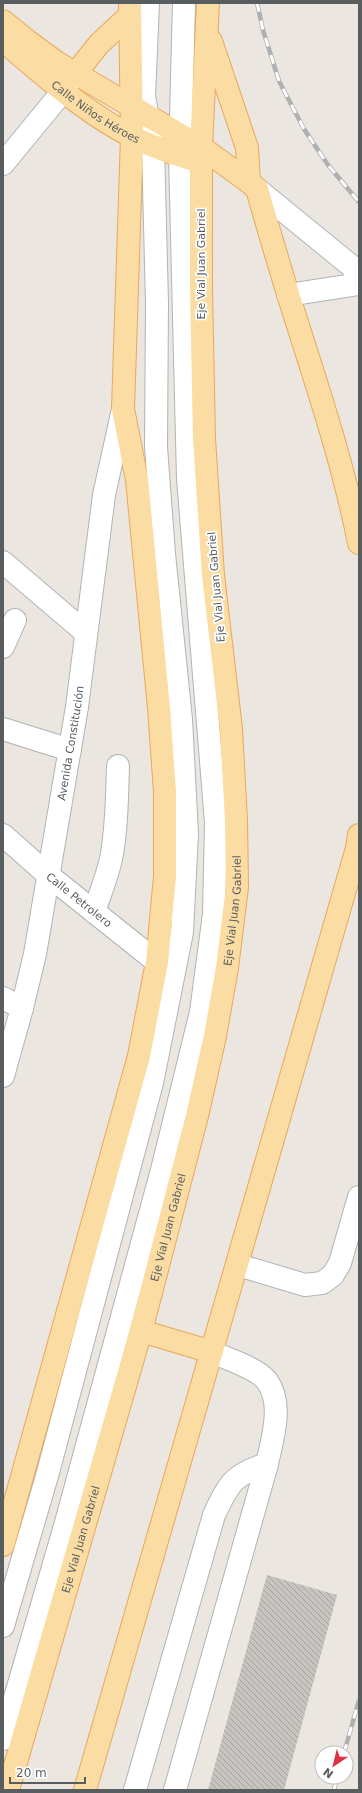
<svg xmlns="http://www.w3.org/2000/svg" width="362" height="1793" font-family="'DejaVu Sans',sans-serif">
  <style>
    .building { fill: url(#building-back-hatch) }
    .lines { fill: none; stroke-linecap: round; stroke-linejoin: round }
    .minor-casing { stroke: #b0b4b7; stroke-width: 24 }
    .major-casing { stroke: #eaa759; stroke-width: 24 }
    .minor { stroke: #fff; stroke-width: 22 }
    .major { stroke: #fbdda4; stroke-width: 22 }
    .rail-casing { stroke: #afb0b0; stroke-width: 4.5 }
    .rail { stroke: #fff; stroke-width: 3; stroke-dasharray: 9; stroke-linecap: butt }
    .labels { text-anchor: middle; stroke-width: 3.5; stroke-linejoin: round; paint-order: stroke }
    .street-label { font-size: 11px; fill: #585d60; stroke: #fff }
  </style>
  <defs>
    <pattern id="building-back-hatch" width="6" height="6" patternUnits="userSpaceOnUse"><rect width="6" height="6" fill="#c8c3bf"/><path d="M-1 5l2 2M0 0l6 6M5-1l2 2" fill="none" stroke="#a5a29f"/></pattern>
  </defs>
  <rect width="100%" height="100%" fill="#ebe6df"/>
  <!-- building -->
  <path class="building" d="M 267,1575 L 337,1595 L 284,1790 L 208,1790 Z"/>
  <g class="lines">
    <defs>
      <g id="minor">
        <path d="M 3,164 L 63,91 L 73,76"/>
        <path d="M 257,189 L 350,265 L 359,275"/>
        <path d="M 288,295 L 359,284"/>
        <path d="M 3,562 L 86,633"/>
        <path d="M 3,647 L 15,620"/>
        <path d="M 3,729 L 70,750"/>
        <path id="s1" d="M 3,835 L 48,875 L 157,962"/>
        <path d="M 94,912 C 100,894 107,877 111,859 C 117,828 117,796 118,766"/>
        <path d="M 3,998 L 22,1008"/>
        <path id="s2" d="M 3,1076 L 22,1008 L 35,954 L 77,707 L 104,495 L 123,409"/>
        <path d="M 238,1265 L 305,1285 L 322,1283 L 333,1275 L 340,1263 L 359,1197"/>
        <path d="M 3,1626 L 47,1476 L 152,1083 L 182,932 L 187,834 L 181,719 L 164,554 L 156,447 L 157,303 L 153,146 L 144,96 L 148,3"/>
        <path d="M 3,1739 L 65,1526 L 162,1170 L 201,1012 L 214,914 L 216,822 L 188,479 L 180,155 L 184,3"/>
        <path d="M 135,1790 L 214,1515 C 228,1485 233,1474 267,1464"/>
        <path d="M 175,1790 L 267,1464 C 272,1440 284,1404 267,1381 C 257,1368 227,1359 212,1352"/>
      </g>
      <g id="major">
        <path d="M 3,21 L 29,42 L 56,62 L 201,147 L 249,182 L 257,189 C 271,238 285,286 301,335 C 323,404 345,472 359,543"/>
        <path id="s3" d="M 3,41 C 44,75 85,113 133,137 C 154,148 178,155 201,162"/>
        <path d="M 211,41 L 247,148 L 249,182"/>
        <path d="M 75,74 L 99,44 L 129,16"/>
        <path d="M 141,1331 L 212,1352"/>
        <path d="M 3,1545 L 139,1056 L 157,962 L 165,876 L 165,792 L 159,708 L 137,480 L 123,409 L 132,137 L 130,3"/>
        <path id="s4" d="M 8,1790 L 141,1331 L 197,1116 L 215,1036 L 227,968 L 237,887 L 236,820 L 231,729 L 213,575 L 204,439 L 201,289 L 201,147 L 208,3"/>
        <path d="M 85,1790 L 357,848 L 359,835"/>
      </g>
    </defs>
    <!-- minor casing -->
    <use href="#minor" class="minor-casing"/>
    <!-- major casing -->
    <use href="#major" class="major-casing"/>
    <!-- minor -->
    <use href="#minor" class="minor"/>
    <!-- major -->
    <use href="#major" class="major"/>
    <defs>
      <path id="rail" d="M 257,3 L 263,30 L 279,81 L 304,129 L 328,165 L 359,202
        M 344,1753 L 359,1700
        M 334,1790 L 337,1777"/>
    </defs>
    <!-- rail casing -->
    <use href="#rail" class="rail-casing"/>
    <!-- rail -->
    <use href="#rail" class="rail"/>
  </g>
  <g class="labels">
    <!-- street labels -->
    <g class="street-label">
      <text dy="4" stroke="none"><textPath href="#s3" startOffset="117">Calle Niños Héroes</textPath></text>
      <text transform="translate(201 264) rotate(-90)" y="4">Eje Vial Juan Gabriel</text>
      <text transform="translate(216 587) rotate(-95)" y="4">Eje Vial Juan Gabriel</text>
      <text dy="4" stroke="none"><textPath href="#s2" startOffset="340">Avenida Constitución</textPath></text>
      <text dy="4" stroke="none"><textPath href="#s1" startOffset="100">Calle Petrolero</textPath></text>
      <text dy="4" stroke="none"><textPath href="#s4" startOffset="909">Eje Vial Juan Gabriel</textPath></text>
      <text dy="4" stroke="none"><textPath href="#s4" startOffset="585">Eje Vial Juan Gabriel</textPath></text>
      <text dy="4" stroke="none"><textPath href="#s4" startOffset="261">Eje Vial Juan Gabriel</textPath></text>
    </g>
  </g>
  <!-- border -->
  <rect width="362" height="1793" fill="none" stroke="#585d60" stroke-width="8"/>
  <!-- north arrow -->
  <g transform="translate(334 1765) rotate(215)"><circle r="19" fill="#ffffff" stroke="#bcbebf"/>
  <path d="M0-3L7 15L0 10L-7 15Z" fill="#e03042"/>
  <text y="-6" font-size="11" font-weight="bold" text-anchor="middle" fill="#585d60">N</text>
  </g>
  <!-- scale -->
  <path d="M10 1777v6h75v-6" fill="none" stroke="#585d60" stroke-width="2"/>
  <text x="16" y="1777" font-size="12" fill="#585d60" stroke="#ffffff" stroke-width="3" paint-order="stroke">20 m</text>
</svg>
